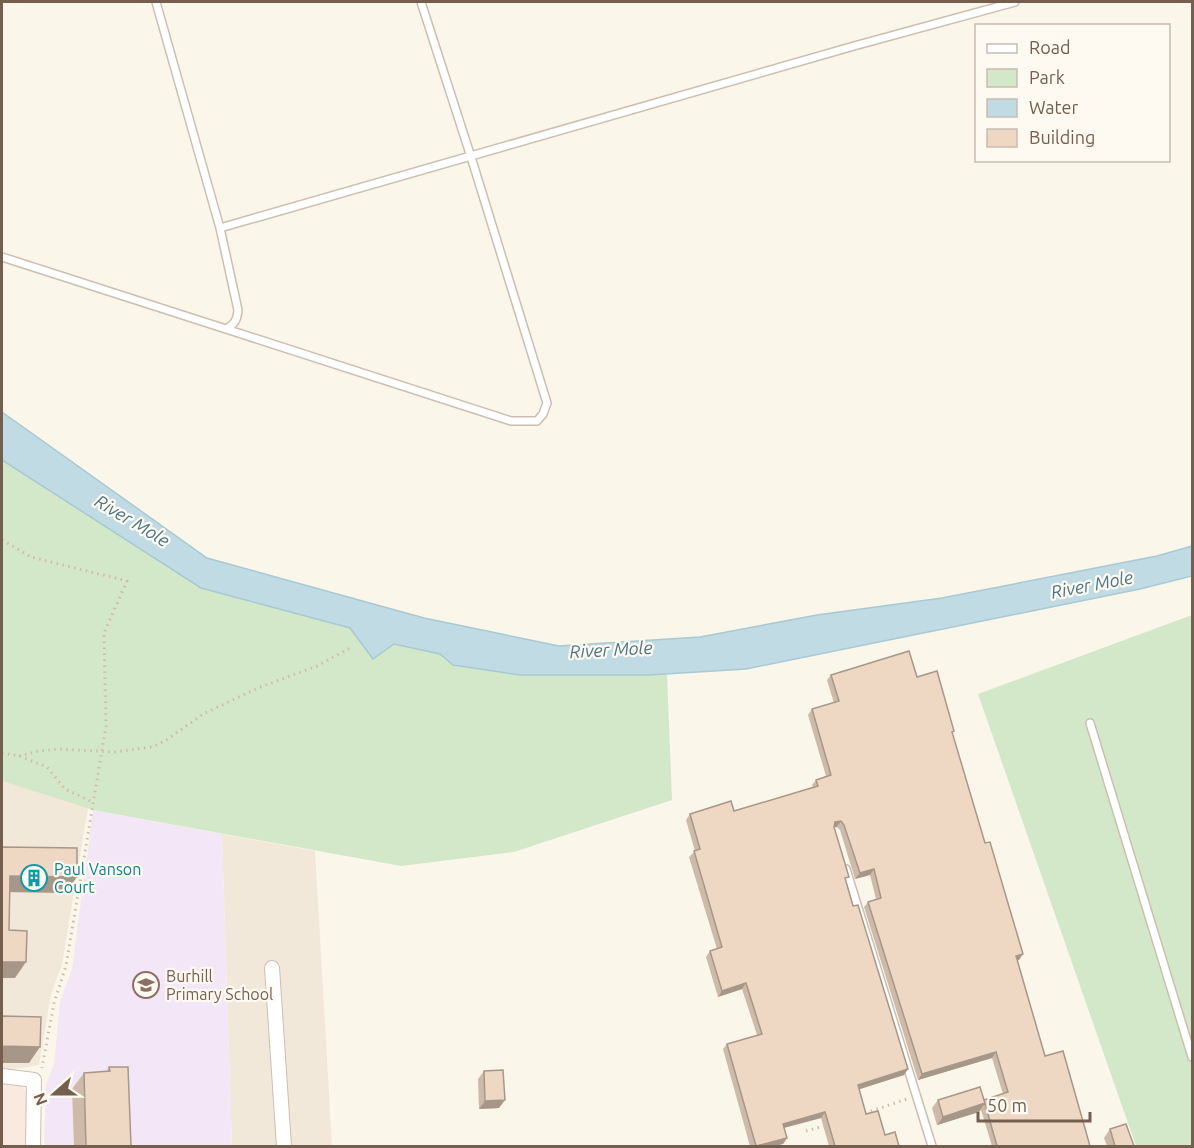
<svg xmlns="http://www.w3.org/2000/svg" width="1194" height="1148" font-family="Ubuntu,sans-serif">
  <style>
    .residential { fill: #f2e8d9 }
    .commercial { fill: #fae9df }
    .education { fill: #f3e7f7 }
    .green { fill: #d3e8c9 }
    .water { fill: #c0dbe3; stroke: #a7c9d4; stroke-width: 1.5 }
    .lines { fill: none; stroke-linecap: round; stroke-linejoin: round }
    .lane-casing { stroke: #ccbfb1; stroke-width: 10 }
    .street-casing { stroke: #ccbfb1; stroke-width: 16 }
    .path { stroke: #d3bca7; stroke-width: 3; stroke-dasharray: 1.5 4.5; stroke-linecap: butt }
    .lane { stroke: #fff; stroke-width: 7 }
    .street { stroke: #fff; stroke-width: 14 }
    .wall { fill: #cdbaa9 }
    .shaded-wall { fill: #a79789 }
    .building { fill: #eed8c4; stroke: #a79789; stroke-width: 1.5 }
    .labels { text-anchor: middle; stroke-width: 4.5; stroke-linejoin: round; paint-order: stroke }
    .culture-label { font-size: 16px; fill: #0d838f; stroke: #fefaf1; text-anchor: start }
    .education-label { font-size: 16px; fill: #785e54; stroke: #fefaf1; text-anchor: start }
    .water-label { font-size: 18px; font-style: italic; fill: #4b7685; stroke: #fefaf1 }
  </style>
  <rect width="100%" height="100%" fill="#fbf6ea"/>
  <!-- residential -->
  <path class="residential" d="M 2,781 L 88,808 L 62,964 L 51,994 L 39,1065 L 15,1069 L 11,1085 L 2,1085 Z
    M 222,834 L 315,851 L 332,1146 L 232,1146 Z"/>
  <!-- commercial -->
  <path class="commercial" d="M 2,1085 L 22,1086 L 27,1094 L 26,1146 L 2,1146 Z"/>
  <!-- education -->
  <path class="education" d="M 93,810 L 222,834 L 232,1146 L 44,1146 L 46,1085 L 54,1064 L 60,1001 L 72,969 Z"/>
  <!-- green -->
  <path class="green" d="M 2,459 L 201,588 L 350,628 L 373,658 L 394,644 L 440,654 L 453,665 L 520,675 L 667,674 L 672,800 L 514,852 L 401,866 L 93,810 L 2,781 Z
    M 1192,615 L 1192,1146 L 1136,1146 L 978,694 Z"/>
  <!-- water -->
  <path class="water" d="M 2,412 L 207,558 L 424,618 L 559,646 L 700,637 L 817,615 L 942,598 L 1157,556 L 1192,546 L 1192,576 L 1140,589 L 746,669 L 649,675 L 520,675 L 453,665 L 440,654 L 394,644 L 373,659 L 350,628 L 201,588 L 2,460 Z"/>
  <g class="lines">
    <defs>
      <path id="lane" d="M 156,2 L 220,228
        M 2,257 L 226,329 C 235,324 237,320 238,310 L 220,228 L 854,46 L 1015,2
        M 226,329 L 511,421 L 537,421 L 543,414 L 547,403 L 471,157 L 421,2
        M 1090,723 L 1192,1057
        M 846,869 L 932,1146"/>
      <path id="street" d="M 272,968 L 284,1146
        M 2,1076 L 34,1080 L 33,1146"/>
    </defs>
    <!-- lane casing -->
    <use href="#lane" class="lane-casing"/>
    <!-- street casing -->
    <use href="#street" class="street-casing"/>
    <!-- path -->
    <path class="path" d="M 2,540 L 31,557 L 127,581 L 104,633 L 106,726 L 66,966 L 54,1003 L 42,1068
      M 2,753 L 19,756 L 47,767 L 65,789 L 93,802
      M 19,756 L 39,751 L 59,749 L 114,752 L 152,747 L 165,741 L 203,714 L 258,688 L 317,666 L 350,648
      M 865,1113 L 907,1099
      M 806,1131 L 827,1125"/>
    <!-- lane -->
    <use href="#lane" class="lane"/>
    <!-- street -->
    <use href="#street" class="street"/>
  </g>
  <!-- wall -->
  <path class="wall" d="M 831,675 L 917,677 L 952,733 L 1019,960 L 1017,960 L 1045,1056 L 1090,1146 L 992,1146 L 981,1110 L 979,1112 L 937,1125 L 932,1108 L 938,1100 L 984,1100 L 1003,1094 L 992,1058 L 918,1080 L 864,907 L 868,902 L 876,899 L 870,875 L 855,879 L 840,830 L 837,827 L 834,827 L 846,880 L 853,906 L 908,1069 L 904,1075 L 859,1089 L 866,1114 L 885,1135 L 899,1146 L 829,1146 L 821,1118 L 784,1128 L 787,1138 L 783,1144 L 774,1146 L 750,1146 L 723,1049 L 727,1044 L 757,1035 L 742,989 L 718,997 L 706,957 L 710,951 L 717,949 L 689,857 L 695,851 L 686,820 L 690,814 L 734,811 L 813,787 L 812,785 L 816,780 L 826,776 L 808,715 L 812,709 L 834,703 L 827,680 Z
    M 109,1067 L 131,1146 L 74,1146 L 72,1089 L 84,1073 L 106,1072 Z
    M 484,1071 L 499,1108 L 479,1109 L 478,1079 Z
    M 1110,1129 L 1134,1146 L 1107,1146 L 1104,1138 Z"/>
  <!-- shaded-wall -->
  <path class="shaded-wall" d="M 841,821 L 837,827 L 831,828 L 835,822 Z
    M 874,869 L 870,875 L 855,879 L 860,873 Z
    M 10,876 L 77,877 L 65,893 L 2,892 Z
    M 1023,954 L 1019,960 L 1012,962 L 1016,956 Z
    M 2,962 L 26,962 L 15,978 L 2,978 Z
    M 746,983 L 742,989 L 718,997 L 722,991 Z
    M 2,1046 L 40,1047 L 29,1063 L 2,1063 Z
    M 996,1052 L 992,1058 L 918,1080 L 922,1074 Z
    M 908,1069 L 904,1075 L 854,1091 L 858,1085 Z
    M 505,1100 L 499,1108 L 479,1109 L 485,1101 Z
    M 985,1103 L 979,1112 L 937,1125 L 943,1117 Z
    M 825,1112 L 821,1118 L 779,1129 L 783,1124 Z
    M 787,1138 L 783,1144 L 774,1146 L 757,1146 Z"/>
  <!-- building -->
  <path class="building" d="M 909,651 L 917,677 L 937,671 L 954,731 L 952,732 L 985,843 L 990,842 L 1023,954 L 1016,956 L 1045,1056 L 1063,1051 L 1090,1146 L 997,1146 L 984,1100 L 1008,1092 L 996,1052 L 922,1074 L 868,902 L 881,898 L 874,869 L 860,873 L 844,825 L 841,821 L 835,822 L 834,827 L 849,877 L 845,878 L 853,906 L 858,905 L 908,1069 L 858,1085 L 866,1114 L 878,1111 L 885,1135 L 895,1132 L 899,1146 L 835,1146 L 825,1112 L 783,1124 L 787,1138 L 756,1146 L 727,1044 L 762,1034 L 746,983 L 722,991 L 710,951 L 722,947 L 694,851 L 700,849 L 690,814 L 731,801 L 734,811 L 818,786 L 816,780 L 831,775 L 812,709 L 839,701 L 831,675 Z
    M 2,847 L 77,848 L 77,877 L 10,876 L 9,930 L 27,931 L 26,962 L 2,962 Z
    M 2,1016 L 41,1017 L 40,1047 L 2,1046 Z
    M 109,1067 L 128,1067 L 131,1146 L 86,1146 L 84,1073 L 110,1071 Z
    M 503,1070 L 505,1100 L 485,1101 L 484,1071 Z
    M 980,1087 L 985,1103 L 943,1117 L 938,1100 Z
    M 1126,1124 L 1134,1146 L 1115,1146 L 1110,1129 Z"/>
  <!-- icons -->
  <defs>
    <symbol id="building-ring" viewBox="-11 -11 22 22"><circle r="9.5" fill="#fefaf1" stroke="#0f9aa8" stroke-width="1.5"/><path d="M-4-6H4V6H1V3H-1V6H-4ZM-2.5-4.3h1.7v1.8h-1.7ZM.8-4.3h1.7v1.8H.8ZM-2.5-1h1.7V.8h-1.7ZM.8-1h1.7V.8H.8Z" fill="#0f9aa8"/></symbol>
    <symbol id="school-ring" viewBox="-11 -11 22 22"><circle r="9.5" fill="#fefaf1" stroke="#8d6e63" stroke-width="1.5"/><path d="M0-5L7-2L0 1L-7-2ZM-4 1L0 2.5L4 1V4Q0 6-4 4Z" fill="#8d6e63"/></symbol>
  </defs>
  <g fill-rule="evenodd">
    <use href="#building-ring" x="19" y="863" width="30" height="30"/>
    <use href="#school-ring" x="131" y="970" width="30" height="30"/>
  </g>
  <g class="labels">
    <!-- culture labels -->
    <g class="culture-label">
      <text x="54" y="875">Paul Vanson<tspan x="54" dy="18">Court</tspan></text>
    </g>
    <!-- education labels -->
    <g class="education-label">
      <text x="166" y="982">Burhill<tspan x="166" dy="18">Primary School</tspan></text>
    </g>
    <!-- water labels -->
    <g class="water-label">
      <text transform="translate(132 521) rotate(31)" y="6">River Mole</text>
      <text transform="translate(1092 585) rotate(-11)" y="6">River Mole</text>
      <text transform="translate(611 650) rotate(-3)" y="6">River Mole</text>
    </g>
  </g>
  <!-- border -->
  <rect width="1194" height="1148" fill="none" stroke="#745f4f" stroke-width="6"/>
  <!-- legend -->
  <rect x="975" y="24" width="195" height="138" fill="#fefaf1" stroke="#c7bcb0" stroke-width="1.5"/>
  <rect x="987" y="44" width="30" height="9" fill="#ffffff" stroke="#c7bcb0" stroke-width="1.5"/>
  <text x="1029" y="54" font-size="18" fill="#745f4f">Road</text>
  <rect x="987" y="69" width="30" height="18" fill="#d3e8c9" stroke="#c7bcb0" stroke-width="1.5"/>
  <text x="1029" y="84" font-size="18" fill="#745f4f">Park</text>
  <rect x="987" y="99" width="30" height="18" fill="#c0dbe3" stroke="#c7bcb0" stroke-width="1.5"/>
  <text x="1029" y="114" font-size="18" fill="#745f4f">Water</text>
  <rect x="987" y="129" width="30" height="18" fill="#eed8c4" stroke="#c7bcb0" stroke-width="1.5"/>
  <text x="1029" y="144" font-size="18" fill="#745f4f">Building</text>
  <!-- north arrow -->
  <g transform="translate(54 1094) rotate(249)" stroke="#fefaf1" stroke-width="4.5" paint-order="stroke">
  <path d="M0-4.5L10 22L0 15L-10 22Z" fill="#745f4f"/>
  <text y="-9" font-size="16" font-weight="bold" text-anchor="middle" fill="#745f4f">N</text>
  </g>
  <!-- scale -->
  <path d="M978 1112v9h112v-9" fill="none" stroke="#745f4f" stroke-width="3"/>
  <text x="987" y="1112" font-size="18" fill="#745f4f" stroke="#fefaf1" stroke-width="4.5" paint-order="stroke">50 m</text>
</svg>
